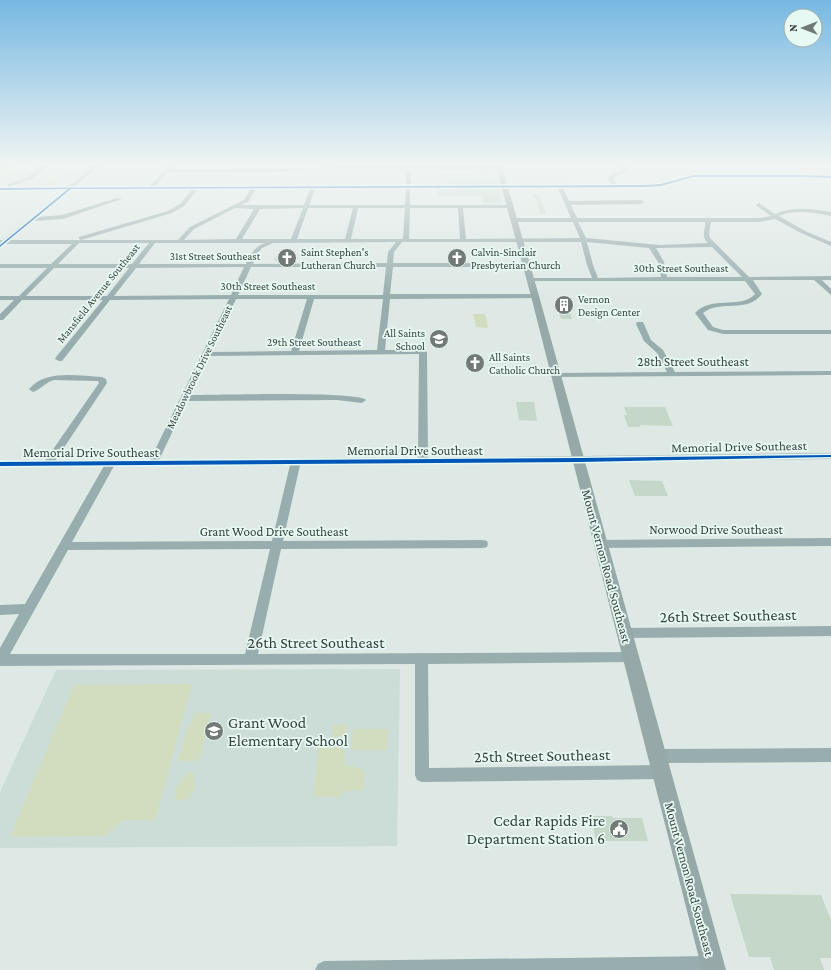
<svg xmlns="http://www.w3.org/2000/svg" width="831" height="970" font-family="'Crimson Pro',serif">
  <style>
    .built { fill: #cbddd6 }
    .green { fill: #d2ddbf }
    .building { fill: #c5d7c8 }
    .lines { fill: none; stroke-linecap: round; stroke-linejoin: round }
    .minor { fill: #98adad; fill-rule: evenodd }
    .major { fill: #97a8a8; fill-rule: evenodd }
    .cycleway-casing { stroke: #e7f9f3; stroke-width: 3 }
    .cycleway { fill: #0057b8; fill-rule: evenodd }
    .labels { text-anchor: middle; stroke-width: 3.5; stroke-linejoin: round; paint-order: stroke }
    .far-poi-label { font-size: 11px; fill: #373f3c; stroke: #e7f9f3; text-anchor: start }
    .far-street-label { font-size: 11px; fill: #373f3c; stroke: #e7f9f3 }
    .street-label { font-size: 13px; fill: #373f3c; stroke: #e7f9f3 }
    .near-street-label { font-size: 16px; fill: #373f3c; stroke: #e7f9f3 }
    .near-poi-label { font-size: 16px; fill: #373f3c; stroke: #e7f9f3; text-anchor: start }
  </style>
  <rect width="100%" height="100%" fill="#dee8e4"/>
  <!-- built -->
  <path class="built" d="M 475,168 L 493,169 L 498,185 L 447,186 L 446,178 L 438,177 L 438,174 L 476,174 Z
    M 437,189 L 499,189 L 503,204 L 483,205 L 481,196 L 438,196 Z
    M 400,669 L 397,846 L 0,848 L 0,792 L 56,670 Z"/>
  <!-- green -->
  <path class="green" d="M 0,163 L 19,163 L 9,170 L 10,173 L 25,175 L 22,178 L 4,175 L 0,176 Z
    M 89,168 L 80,175 L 67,176 L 49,186 L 59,188 L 13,188 L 16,186 L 40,186 L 68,173 Z
    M 473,314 L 485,314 L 488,328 L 476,327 Z
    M 192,684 L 155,820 L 124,820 L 105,836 L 10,837 L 74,685 Z
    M 195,713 L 211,713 L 199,761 L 178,761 L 188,726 L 191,726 Z
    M 333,725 L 347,725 L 346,737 L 332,737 Z
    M 353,729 L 388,729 L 387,750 L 351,750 Z
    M 319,740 L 332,742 L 345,751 L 344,765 L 361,768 L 365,775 L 363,790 L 343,791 L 342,797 L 313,797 Z
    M 192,771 C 198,784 194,803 176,800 C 172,790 183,776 192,771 Z"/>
  <!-- building -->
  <path class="building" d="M 482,190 L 494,190 L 498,202 L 485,202 Z
    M 533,194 L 539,194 L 546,213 L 541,215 Z
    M 276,256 L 292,256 L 290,261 L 274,261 Z
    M 556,304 L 567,304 L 572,319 L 561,319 Z
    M 516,402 L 534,402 L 537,421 L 519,420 Z
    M 624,407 L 665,407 L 673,426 L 640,425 L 640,427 L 628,427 L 624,415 L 627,415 Z
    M 629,480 L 662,481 L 668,496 L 635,496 Z
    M 591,816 L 612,816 L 613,818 L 642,818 L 648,841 L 596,841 Z
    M 730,894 L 821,895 L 831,920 L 831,958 L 820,958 L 824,970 L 774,970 L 770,957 L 749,957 Z"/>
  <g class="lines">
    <!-- minor -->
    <path class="minor" d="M 46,163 L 51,163 L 32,179 L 9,187 L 68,187 L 98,163 L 103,163 L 74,187 L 149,187 L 171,163 L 175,163 L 170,170 C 249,170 328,167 407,167 L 407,163 L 411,163 L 411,167 L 500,167 L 502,168 L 500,169 L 411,169 L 411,186 L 612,185 L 608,179 L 609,176 L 623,170 L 618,163 L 622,163 L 628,171 L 613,178 L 617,185 L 661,184 L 694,175 L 831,176 L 831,178 L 694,177 L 661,186 L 563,188 L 569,201 L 641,200 L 644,202 L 641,204 L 571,205 L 577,218 L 759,218 L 771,216 L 757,206 L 756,205 L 759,203 L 775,214 C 793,206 813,209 831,212 L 831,216 C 814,213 795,209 779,216 L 805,231 L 831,242 L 831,246 L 801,233 L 775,219 L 759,222 L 711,222 L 709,234 L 710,238 L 749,277 L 831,276 L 831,280 L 822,280 L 831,289 L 831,295 L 814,280 L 753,280 L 762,294 C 747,314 720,299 703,313 L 713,327 L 723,330 L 831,330 L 831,334 L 723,334 L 708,330 L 695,313 C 711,295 740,310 755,294 L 745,281 L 529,281 L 529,279 L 531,278 L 592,278 L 587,265 L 581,242 L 402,242 L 394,252 L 393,263 L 527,263 L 530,265 L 527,267 L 393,267 L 390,294 L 535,294 L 538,296 L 535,298 L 390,299 L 385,350 L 423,350 L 427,352 L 428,458 L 831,453 L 831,459 L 300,465 L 283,541 L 483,540 L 487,541 L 488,544 L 487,547 L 483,548 L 281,549 L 258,654 L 631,652 L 636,653 L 637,657 L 636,661 L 631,662 L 428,664 L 429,768 L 662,765 L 667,767 L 669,772 L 667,777 L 662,779 L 422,782 L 417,780 L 415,775 L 415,664 L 0,666 L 0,648 L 19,614 L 0,615 L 0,605 L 25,604 L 104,466 L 0,467 L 0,461 L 45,461 L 99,383 L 98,381 L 54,380 C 46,382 41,389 33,392 L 29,389 C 46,369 78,376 102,377 L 106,379 L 107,383 L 55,461 L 150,460 L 229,299 L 110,300 L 62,361 L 59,361 L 55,359 L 56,357 L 103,300 L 22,300 L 3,320 L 0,320 L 0,314 L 14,300 L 0,300 L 0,296 L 19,296 L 47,268 L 0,268 L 0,264 L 51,264 L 72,244 L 0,244 L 0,240 L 3,240 L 65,190 L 0,190 L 0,188 L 9,187 L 7,185 L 28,177 ZM 321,169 L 406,169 L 406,186 L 155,187 L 167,172 L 270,172 ZM 558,188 L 571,218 L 515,218 L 512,220 L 515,222 L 573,222 L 580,238 L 466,239 L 463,208 L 511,208 L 514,206 L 513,205 L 410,205 L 410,189 ZM 251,189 L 244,200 L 190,227 L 178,240 L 10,240 L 34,221 L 63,219 L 122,199 L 117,198 L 62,215 L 38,217 L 71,190 L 192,190 L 180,204 L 168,211 L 79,237 L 79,239 L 81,240 L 172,213 L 184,206 L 197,190 ZM 256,189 L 310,189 L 304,205 L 241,205 L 248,202 ZM 315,189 L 406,189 L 405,205 L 309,205 ZM 235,208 L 254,209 L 236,239 L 184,240 L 194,229 ZM 303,208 L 291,239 L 242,239 L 260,209 ZM 308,208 L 353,208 L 345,239 L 297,239 ZM 358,208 L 405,208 L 403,239 L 351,239 ZM 410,208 L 458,208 L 460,239 L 409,239 ZM 578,222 L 705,222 C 706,230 700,236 708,243 L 660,245 L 586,238 ZM 396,242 L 388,252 L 387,263 L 253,264 L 258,253 L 262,248 L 273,243 ZM 587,242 L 649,248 L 658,262 L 661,277 L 598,278 L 593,265 ZM 79,243 L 149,243 L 132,264 L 58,264 ZM 155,243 L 265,243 C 254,247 251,254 246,264 L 139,264 ZM 712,247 L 742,277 L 667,277 L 664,262 L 656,248 ZM 244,267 L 231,295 L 114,296 L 136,268 ZM 251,267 L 386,267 L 383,295 L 238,295 ZM 54,268 L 129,268 L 107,296 L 26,296 ZM 236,299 L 307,299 L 291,351 L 211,352 ZM 314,299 L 383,299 L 377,350 L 299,351 ZM 419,354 L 418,458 L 159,460 L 187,401 L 337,400 L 362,403 L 366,400 C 357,391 213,395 190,395 L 208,356 ZM 290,465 L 272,541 L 72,542 L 114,466 ZM 270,549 L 245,654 L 10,654 L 68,550 Z
      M 637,322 L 643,322 L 651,340 L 663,350 L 675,372 L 831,371 L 831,375 L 556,377 L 552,375 L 556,373 L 667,372 L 657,353 L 644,341 L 636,324 Z
      M 831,538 L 831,546 L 601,548 L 597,547 L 596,544 L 597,541 L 601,540 Z
      M 831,626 L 831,636 L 625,638 L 621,637 L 619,633 L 621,629 L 625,628 Z
      M 831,748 L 831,762 L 658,763 L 653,761 L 651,756 L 653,751 L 658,749 Z
      M 713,956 L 719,959 L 722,965 L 720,970 L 315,970 L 318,964 L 324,961 Z"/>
    <!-- major -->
    <path class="major" d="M 495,163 L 501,163 L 539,296 L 726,970 L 702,970 L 531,296 Z"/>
    <defs>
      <path id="cycleway" d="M 694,175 L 799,175 L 831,176 L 831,178 L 799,177 L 694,177 L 661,186 L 644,187 L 71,189 L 0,247 L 0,245 L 68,189 L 0,190 L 0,188 L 644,185 L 661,184 Z
        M 831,455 L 831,457 L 579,462 L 0,466 L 0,462 L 579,458 Z"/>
    </defs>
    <!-- cycleway casing -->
    <use href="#cycleway" class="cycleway-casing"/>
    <!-- cycleway -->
    <use href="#cycleway" class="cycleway"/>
  </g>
  <!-- sky -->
  <linearGradient id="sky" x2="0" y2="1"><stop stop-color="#77b8e2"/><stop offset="0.55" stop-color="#f0f5f3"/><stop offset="1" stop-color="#f0f5f3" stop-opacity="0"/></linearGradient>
  <rect width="831" height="299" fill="url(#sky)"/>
  <!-- icons -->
  <defs>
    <symbol id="church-disc" viewBox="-11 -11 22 22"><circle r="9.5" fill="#717a77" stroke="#e7f9f3"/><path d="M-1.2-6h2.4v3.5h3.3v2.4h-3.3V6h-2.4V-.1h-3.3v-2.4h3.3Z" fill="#fff"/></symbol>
    <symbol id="building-disc" viewBox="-11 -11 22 22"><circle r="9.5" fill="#717a77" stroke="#e7f9f3"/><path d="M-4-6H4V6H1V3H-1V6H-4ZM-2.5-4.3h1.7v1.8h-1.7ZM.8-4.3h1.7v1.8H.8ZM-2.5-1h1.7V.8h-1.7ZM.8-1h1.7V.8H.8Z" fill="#fff"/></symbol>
    <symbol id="school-disc" viewBox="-11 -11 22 22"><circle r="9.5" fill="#717a77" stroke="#e7f9f3"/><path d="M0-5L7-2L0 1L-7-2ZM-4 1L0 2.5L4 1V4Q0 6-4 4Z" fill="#fff"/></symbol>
    <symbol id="civic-disc" viewBox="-11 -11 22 22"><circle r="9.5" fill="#717a77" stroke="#e7f9f3"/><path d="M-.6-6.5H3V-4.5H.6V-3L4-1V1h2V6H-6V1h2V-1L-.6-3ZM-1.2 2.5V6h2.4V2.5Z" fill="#fff"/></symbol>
  </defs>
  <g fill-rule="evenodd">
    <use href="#church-disc" x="276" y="247" width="22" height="22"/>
    <use href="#church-disc" x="446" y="247" width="22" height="22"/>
    <use href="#building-disc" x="553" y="294" width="22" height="22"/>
    <use href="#school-disc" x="428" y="328" width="22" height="22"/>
    <use href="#church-disc" x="464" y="352" width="22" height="22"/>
    <use href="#school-disc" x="203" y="720" width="22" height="22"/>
    <use href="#civic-disc" x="608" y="818" width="22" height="22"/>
  </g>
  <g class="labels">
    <!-- far-poi labels -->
    <g class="far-poi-label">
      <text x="301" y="256">Saint Stephen's<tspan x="301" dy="13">Lutheran Church</tspan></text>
      <text x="471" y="256">Calvin-Sinclair<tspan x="471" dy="13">Presbyterian Church</tspan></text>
      <text x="578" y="303">Vernon<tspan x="578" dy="13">Design Center</tspan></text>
      <text x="425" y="337" text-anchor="end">All Saints<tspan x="425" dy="13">School</tspan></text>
      <text x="489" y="361">All Saints<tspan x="489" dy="13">Catholic Church</tspan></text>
    </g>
    <!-- far-street labels -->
    <g class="far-street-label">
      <text x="215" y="260">31st Street Southeast</text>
      <text x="681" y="272">30th Street Southeast</text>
      <text x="268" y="290">30th Street Southeast</text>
      <text transform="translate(98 293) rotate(-51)" y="4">Mansfield Avenue Southeast</text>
      <text x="314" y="346">29th Street Southeast</text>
      <text transform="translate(199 367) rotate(-64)" y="4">Meadowbrook Drive Southeast</text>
    </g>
    <!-- street labels -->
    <g class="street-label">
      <text x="693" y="366">28th Street Southeast</text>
      <text transform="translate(739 446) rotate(-1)" y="5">Memorial Drive Southeast</text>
      <text x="415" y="455">Memorial Drive Southeast</text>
      <text x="91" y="457">Memorial Drive Southeast</text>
      <text x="716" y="534">Norwood Drive Southeast</text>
      <text x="274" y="536">Grant Wood Drive Southeast</text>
      <text transform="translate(607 566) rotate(75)" y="5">Mount Vernon Road Southeast</text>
      <text transform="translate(690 879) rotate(75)" y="5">Mount Vernon Road Southeast</text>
    </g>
    <!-- near-street labels -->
    <g class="near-street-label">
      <text transform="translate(728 615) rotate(-1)" y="6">26th Street Southeast</text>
      <text x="316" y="648">26th Street Southeast</text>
      <text transform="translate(542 755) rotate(-1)" y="6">25th Street Southeast</text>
    </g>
    <!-- near-poi labels -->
    <g class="near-poi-label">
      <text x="228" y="728">Grant Wood<tspan x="228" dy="18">Elementary School</tspan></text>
      <text x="605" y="826" text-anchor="end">Cedar Rapids Fire<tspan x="605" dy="18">Department Station 6</tspan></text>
    </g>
  </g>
  <!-- north arrow -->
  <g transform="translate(803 28) rotate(270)"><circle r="19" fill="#e7f9f3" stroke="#a1afaa"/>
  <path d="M0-3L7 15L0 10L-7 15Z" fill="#717a77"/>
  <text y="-6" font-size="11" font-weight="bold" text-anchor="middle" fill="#373f3c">N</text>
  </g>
</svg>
